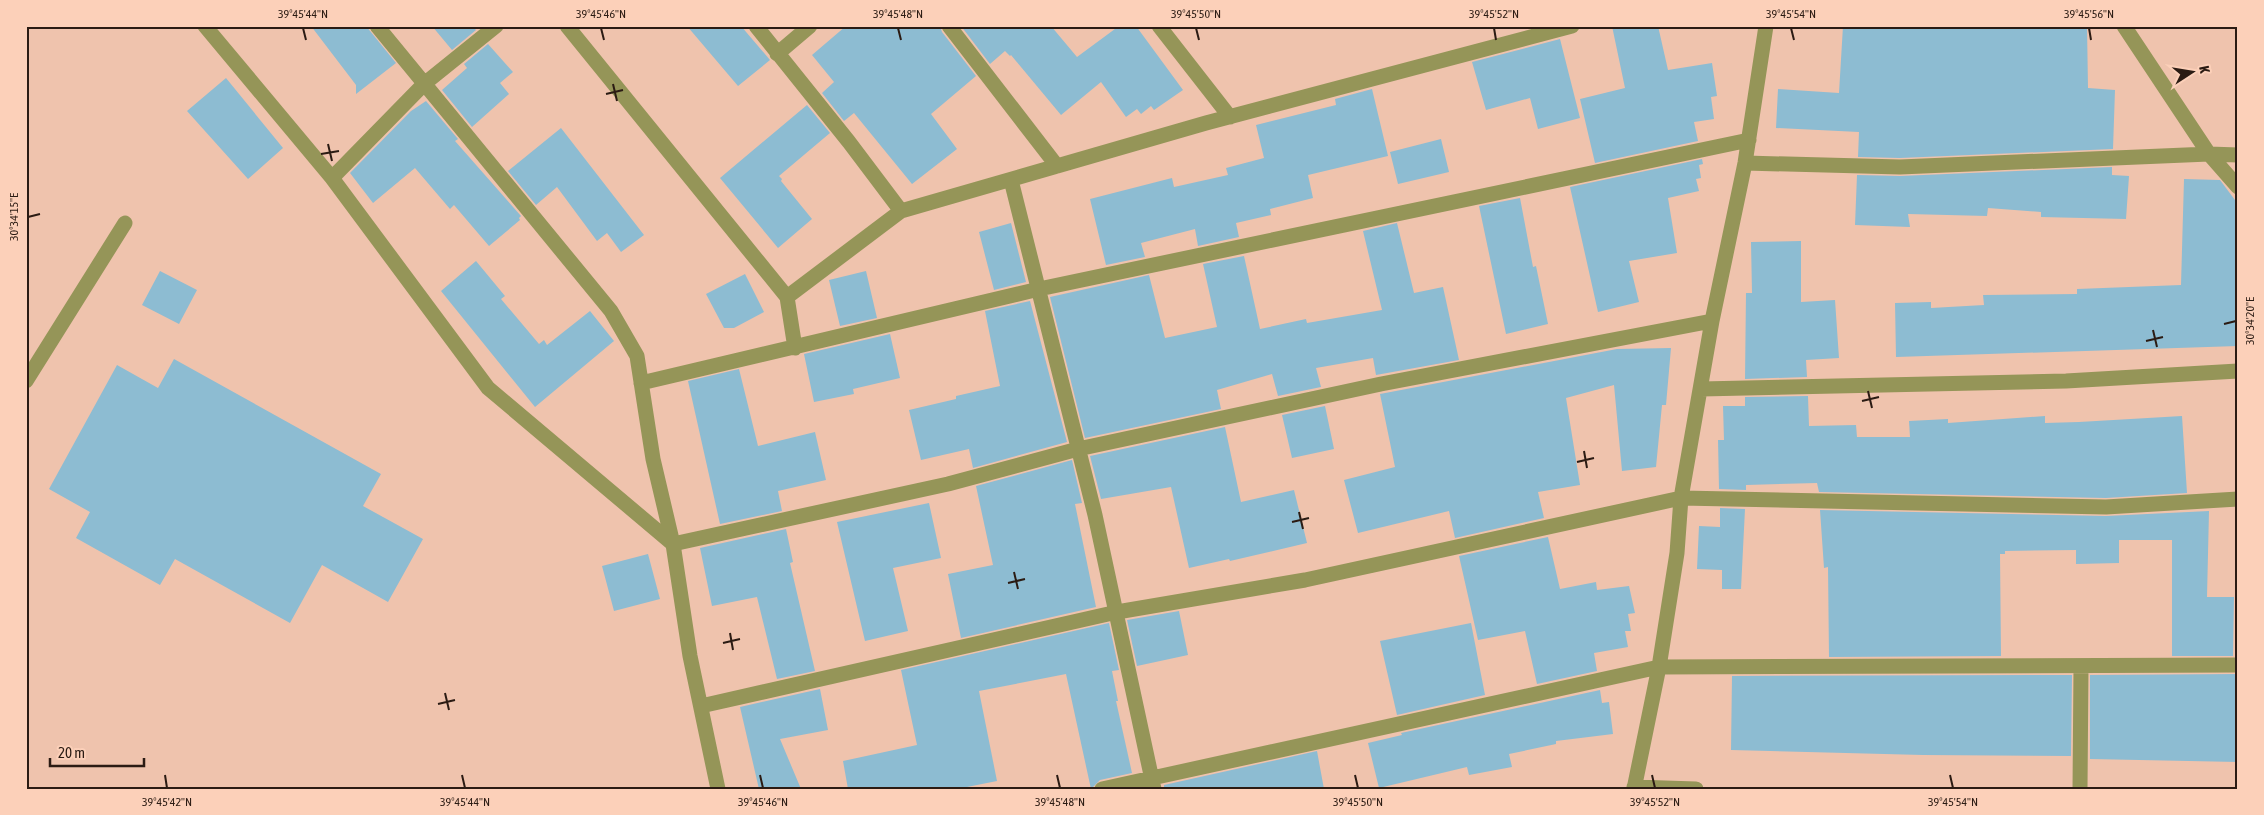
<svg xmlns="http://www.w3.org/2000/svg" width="2264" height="815" font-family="'Asap Condensed',sans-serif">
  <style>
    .building { fill: #8dbcd2 }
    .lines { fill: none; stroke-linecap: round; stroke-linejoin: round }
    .minor { stroke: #959558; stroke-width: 15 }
    .ticks { fill: none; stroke: #2b1b13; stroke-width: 2 }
    .neatline { fill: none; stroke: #2b1b13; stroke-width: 2 }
    .ticks-label { font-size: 12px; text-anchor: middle; fill: #2b1b13 }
  </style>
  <rect width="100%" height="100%" fill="#efc3ad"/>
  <!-- building -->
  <path class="building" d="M 311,26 L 366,26 L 396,63 L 356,94 L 356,85 Z
    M 432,26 L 472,26 L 476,30 L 452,50 Z
    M 687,26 L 741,26 L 770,60 L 738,86 Z
    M 846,26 L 940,26 L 942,32 L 976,76 L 931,114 L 957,149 L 912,184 L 854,113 L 844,121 L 822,93 L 834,82 L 812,55 Z
    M 961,26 L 1051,26 L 1077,57 L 1119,26 L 1136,26 L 1183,90 L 1154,110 L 1151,106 L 1141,114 L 1137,109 L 1126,117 L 1101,82 L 1061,115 L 1011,55 L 1010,56 L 1005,51 L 990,64 Z
    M 1612,26 L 1658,26 L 1668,70 L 1712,63 L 1717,96 L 1711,97 L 1714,119 L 1694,122 L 1698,141 L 1595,163 L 1580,99 L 1625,88 Z
    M 1843,26 L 2087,26 L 2088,88 L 2115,90 L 2113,149 L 1900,158 L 1858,157 L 1859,132 L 1776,128 L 1778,89 L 1839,93 Z
    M 1560,39 L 1580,118 L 1538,129 L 1530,98 L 1486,110 L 1472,62 Z
    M 488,44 L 513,72 L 500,83 L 509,94 L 472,127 L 442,90 L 467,68 L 464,64 Z
    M 226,78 L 283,148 L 248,179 L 187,111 Z
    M 1372,89 L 1388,156 L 1308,175 L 1313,198 L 1270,209 L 1271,215 L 1236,223 L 1239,237 L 1198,246 L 1195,229 L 1141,243 L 1145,257 L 1106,265 L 1090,199 L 1172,178 L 1174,187 L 1228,175 L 1226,168 L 1264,158 L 1256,125 L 1336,105 L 1335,99 Z
    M 426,101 L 458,139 L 455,141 L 521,216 L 519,218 L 520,220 L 489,246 L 454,205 L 450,209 L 415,168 L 373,203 L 350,173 L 411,111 Z
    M 807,105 L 830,133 L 779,176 L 782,179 L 781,181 L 812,219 L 778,248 L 720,178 Z
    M 561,128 L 644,235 L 621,252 L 607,233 L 597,241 L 557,187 L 536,205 L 508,171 Z
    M 1441,139 L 1449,172 L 1398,184 L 1390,152 Z
    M 1702,159 L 1703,164 L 1699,165 L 1701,178 L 1696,179 L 1699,191 L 1668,198 L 1677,253 L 1629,261 L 1639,302 L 1598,312 L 1570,187 Z
    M 2112,167 L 2112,175 L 2129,176 L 2126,219 L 2041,217 L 2041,212 L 1988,208 L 1987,216 L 1908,214 L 1910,227 L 1855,225 L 1857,175 L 1900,176 Z
    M 2184,179 L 2220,180 L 2238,204 L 2238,346 L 1896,357 L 1895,303 L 1931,302 L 1931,308 L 1984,305 L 1983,295 L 2077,294 L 2077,289 L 2181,285 Z
    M 1520,198 L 1533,267 L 1536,266 L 1548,324 L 1506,334 L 1479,206 Z
    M 1011,223 L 1026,282 L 994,290 L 979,232 Z
    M 1397,223 L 1414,293 L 1443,287 L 1459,360 L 1376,375 L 1373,358 L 1316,368 L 1321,387 L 1278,396 L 1272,374 L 1217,390 L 1221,409 L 1085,438 L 1050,297 L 1149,275 L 1165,338 L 1217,327 L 1203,264 L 1244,256 L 1260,329 L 1306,319 L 1307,323 L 1382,310 L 1363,231 Z
    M 1801,241 L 1801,302 L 1835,300 L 1839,358 L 1806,360 L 1807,377 L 1745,379 L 1746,293 L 1752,293 L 1751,242 Z
    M 476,261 L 505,296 L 501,299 L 539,344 L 544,340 L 547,345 L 590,311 L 614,341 L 535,407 L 441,291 Z
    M 160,271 L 197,290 L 179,324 L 142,305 Z
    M 866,271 L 877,318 L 840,326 L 829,280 Z
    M 745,274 L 764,312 L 734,328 L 724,328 L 706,294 Z
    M 1030,301 L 1067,442 L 973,468 L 969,449 L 921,460 L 909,410 L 956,399 L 956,396 L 1000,386 L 985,311 Z
    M 890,334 L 900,378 L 853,389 L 854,394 L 814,402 L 804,354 Z
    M 1671,348 L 1666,405 L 1662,405 L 1656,467 L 1622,471 L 1614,385 L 1566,398 L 1580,485 L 1538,492 L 1544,518 L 1455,538 L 1449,511 L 1358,533 L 1344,480 L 1395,467 L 1380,394 L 1617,349 Z
    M 174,359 L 381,474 L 363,506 L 423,539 L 388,602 L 322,565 L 290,623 L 175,559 L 160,585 L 76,538 L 90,512 L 49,489 L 117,365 L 158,388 Z
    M 739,369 L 758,446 L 815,432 L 826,480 L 778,491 L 782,511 L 720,524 L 688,381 Z
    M 1808,396 L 1809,426 L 1856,425 L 1857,437 L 1910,437 L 1909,421 L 1948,419 L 1948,423 L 2045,416 L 2045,423 L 2079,422 L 2182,416 L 2187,493 L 2106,498 L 1819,492 L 1817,483 L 1746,485 L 1746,490 L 1719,489 L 1718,440 L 1724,440 L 1723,406 L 1745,406 L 1745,397 Z
    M 1325,406 L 1334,449 L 1292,458 L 1282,415 Z
    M 1225,427 L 1241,502 L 1294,490 L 1307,543 L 1230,561 L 1229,559 L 1189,568 L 1171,487 L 1101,499 L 1090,456 Z
    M 1072,460 L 1082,503 L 1075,504 L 1096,607 L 961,638 L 948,574 L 993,565 L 976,486 Z
    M 929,503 L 941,558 L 893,568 L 908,631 L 865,641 L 837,522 Z
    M 1720,508 L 1745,509 L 1741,589 L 1722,589 L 1722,570 L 1697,569 L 1699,526 L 1720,527 Z
    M 1820,510 L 2106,516 L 2209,511 L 2207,597 L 2234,597 L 2233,656 L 2172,656 L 2172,540 L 2119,540 L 2119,563 L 2076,564 L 2076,550 L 2005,551 L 2005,554 L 2000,554 L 2001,656 L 1829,657 L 1828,567 L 1824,568 Z
    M 786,529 L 793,562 L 790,563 L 815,671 L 777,679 L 757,597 L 712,606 L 700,548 Z
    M 1548,537 L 1560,589 L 1596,582 L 1597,590 L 1629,586 L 1635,613 L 1628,614 L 1631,631 L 1625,631 L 1628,647 L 1594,653 L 1597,671 L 1537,684 L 1525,631 L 1478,640 L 1459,556 Z
    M 648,554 L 660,599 L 614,611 L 602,566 Z
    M 1179,611 L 1188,655 L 1137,666 L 1127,620 Z
    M 1109,623 L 1119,670 L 1112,671 L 1118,701 L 1116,701 L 1132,773 L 1100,780 L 1091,789 L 1066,674 L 979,691 L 997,781 L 957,789 L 848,789 L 843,761 L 917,745 L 901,670 Z
    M 1471,623 L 1485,695 L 1397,715 L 1380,641 Z
    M 2238,674 L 2238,762 L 2090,759 L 2090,675 Z
    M 2072,675 L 2071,756 L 1923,755 L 1731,750 L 1732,676 Z
    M 820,689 L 828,730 L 780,739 L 801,789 L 759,789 L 740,707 Z
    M 1600,690 L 1602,703 L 1609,702 L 1613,734 L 1556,741 L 1556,744 L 1509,754 L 1512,767 L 1469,775 L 1467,767 L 1379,788 L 1368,743 L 1402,735 L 1401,733 Z
    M 1317,751 L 1324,789 L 1164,789 L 1164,785 Z"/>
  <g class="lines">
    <!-- minor -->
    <path class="minor" d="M 205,26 L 332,178 L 488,388 L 673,544 L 948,484 L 1078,449 L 1381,384 L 1712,321
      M 377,26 L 611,311 L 637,356 L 653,459 L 673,544 L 690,656 L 718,789
      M 567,26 L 787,297 L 795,348
      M 756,26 L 849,142 L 901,211 L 1206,123 L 1572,26
      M 949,26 L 1057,166
      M 1159,26 L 1230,117
      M 2124,26 L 2209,154 L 2238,187
      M 777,54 L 810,26
      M 1745,163 L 1900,167 L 2209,154 L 2238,155
      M 332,178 L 424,84 L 496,26
      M 1011,180 L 1095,515 L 1154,789
      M 787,297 L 901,211
      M 26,381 L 125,223
      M 641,383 L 1039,289 L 1749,140
      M 1701,389 L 2066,381 L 2238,371
      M 701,706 L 1117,612 L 1305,580 L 1681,498 L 2106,507 L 2238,499
      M 1634,787 L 1696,789
      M 1102,789 L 1659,667 L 2238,665
      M 1634,789 L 1659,667 L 1677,553 L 1681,498 L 1712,321 L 1745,163 L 1766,26
      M 2080,789 L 2081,667"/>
  </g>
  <!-- ticks -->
  <path class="ticks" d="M 303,28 L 306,40M 601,28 L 604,40M 898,28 L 901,40M 1196,28 L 1199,40M 1494,28 L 1496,40M 1791,28 L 1794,40M 2089,28 L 2091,40M 613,84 L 617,101M 606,94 L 623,90M 328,144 L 332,161M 321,154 L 339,151M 28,217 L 40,214M 2224,324 L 2236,321M 2153,330 L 2157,347M 2146,341 L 2163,337M 1868,391 L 1872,408M 1862,401 L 1879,397M 1584,451 L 1587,468M 1577,462 L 1594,458M 1299,512 L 1303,529M 1292,522 L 1309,518M 1014,572 L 1018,589M 1008,583 L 1025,579M 730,633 L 733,650M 723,643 L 740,639M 445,693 L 449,710M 438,704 L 455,700M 165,775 L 167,788M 462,775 L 465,788M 760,775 L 763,788M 1057,775 L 1060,788M 1355,775 L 1358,788M 1652,775 L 1655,788M 1950,775 L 1953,788"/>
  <!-- border -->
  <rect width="2264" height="815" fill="none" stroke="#fcd0b9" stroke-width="55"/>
  <!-- north arrow -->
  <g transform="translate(2192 72) rotate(78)" stroke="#fcd0b9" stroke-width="4" paint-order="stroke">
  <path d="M0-4L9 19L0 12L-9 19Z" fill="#2b1b13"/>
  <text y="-8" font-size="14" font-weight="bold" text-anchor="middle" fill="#2b1b13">K</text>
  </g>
  <!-- scale -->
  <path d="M50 758v8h94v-8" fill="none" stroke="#2b1b13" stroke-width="2.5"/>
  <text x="58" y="758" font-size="15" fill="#2b1b13" stroke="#fcd0b9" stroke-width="4" paint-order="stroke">20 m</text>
  <rect x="28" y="28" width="2208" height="760" class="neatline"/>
  <g class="ticks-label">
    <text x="303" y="18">39°45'44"N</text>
    <text x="601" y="18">39°45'46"N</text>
    <text x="898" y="18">39°45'48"N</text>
    <text x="1196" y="18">39°45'50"N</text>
    <text x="1494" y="18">39°45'52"N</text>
    <text x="1791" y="18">39°45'54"N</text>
    <text x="2089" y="18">39°45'56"N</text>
    <text transform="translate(14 217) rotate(-90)" y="4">30°34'15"E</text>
    <text transform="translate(2250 321) rotate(-90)" y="4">30°34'20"E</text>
    <text x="167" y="806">39°45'42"N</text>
    <text x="465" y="806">39°45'44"N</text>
    <text x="763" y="806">39°45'46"N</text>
    <text x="1060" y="806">39°45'48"N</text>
    <text x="1358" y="806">39°45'50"N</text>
    <text x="1655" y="806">39°45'52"N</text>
    <text x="1953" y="806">39°45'54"N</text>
  </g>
</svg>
